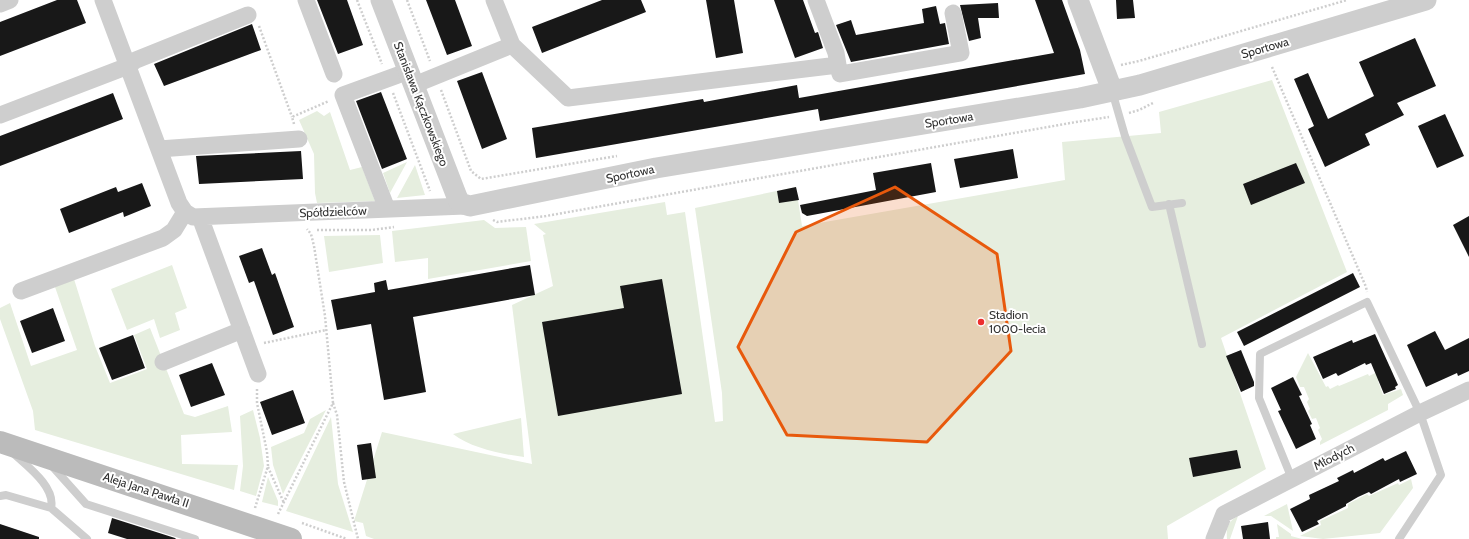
<svg xmlns="http://www.w3.org/2000/svg" width="1469" height="539" font-family="Cabin,sans-serif">
  <style>
    .green { fill: #e6eedf }
    .building { fill: #181818 }
    .lines { fill: none; stroke-linecap: round; stroke-linejoin: round }
    .path { stroke: #cecece; stroke-width: 2.5; stroke-dasharray: 2 2; stroke-linecap: butt }
    .service { stroke: #cecece; stroke-width: 8 }
    .minor { stroke: #cecece; stroke-width: 17 }
    .tertiary { stroke: #cecece; stroke-width: 21 }
    .secondary { stroke: #bbb; stroke-width: 22 }
    .marked { fill: #e8590c; fill-opacity: 0.2; stroke: #e8590c; stroke-width: 3; stroke-linejoin: round }
    .poi-dot { fill: #ed2e2e; stroke: #fff; stroke-width: 1.5 }
    .labels { text-anchor: middle; stroke-width: 4; stroke-linejoin: round; paint-order: stroke }
    .street-label { font-size: 12px; fill: #313131; stroke: #fff }
    .poi-label { font-size: 12px; fill: #313131; stroke: #fff; text-anchor: start }
  </style>
  <rect width="100%" height="100%" fill="#fff"/>
  <!-- green -->
  <path class="green" d="M 1272,80 L 1347,272 L 1221,338 L 1266,469 L 1167,526 L 1168,539 L 374,539 L 366,536 L 363,523 L 354,521 L 382,432 L 532,464 L 512,305 L 553,286 L 543,235 L 546,234 L 534,224 L 665,202 L 667,215 L 685,212 L 715,422 L 723,421 L 722,393 L 695,208 L 796,187 L 802,226 L 1065,180 L 1062,142 L 1161,133 L 1159,112 Z
    M 317,111 L 324,116 L 330,112 L 350,170 L 362,167 L 375,201 L 317,203 L 315,193 L 314,154 L 299,120 Z
    M 407,162 L 390,193 L 383,173 Z
    M 415,165 L 425,195 L 397,198 Z
    M 484,220 L 495,228 L 526,227 L 531,261 L 428,279 L 428,258 L 395,262 L 392,231 Z
    M 380,235 L 383,263 L 329,272 L 324,236 Z
    M 172,265 L 187,308 L 175,313 L 180,330 L 160,338 L 154,319 L 127,330 L 111,289 Z
    M 74,279 L 95,346 L 110,383 L 147,369 L 134,335 L 150,328 L 184,414 L 195,417 L 228,406 L 232,432 L 181,435 L 182,464 L 238,465 L 234,490 L 35,430 L 33,411 L 0,319 L 0,308 L 10,303 L 31,366 L 77,350 L 55,287 Z
    M 1308,353 L 1326,387 L 1328,386 L 1330,389 L 1338,385 L 1339,386 L 1368,374 L 1369,376 L 1390,366 L 1393,374 L 1378,381 L 1383,395 L 1401,389 L 1403,395 L 1388,404 L 1388,410 L 1320,445 L 1320,442 L 1322,439 L 1318,430 L 1320,428 L 1316,418 L 1312,419 L 1308,411 L 1310,409 L 1307,402 L 1309,399 L 1304,387 L 1300,387 L 1296,377 Z
    M 253,410 L 260,438 L 264,466 L 256,496 L 240,491 L 243,466 L 240,416 Z
    M 326,410 L 283,494 L 273,465 L 271,447 L 304,433 L 310,419 Z
    M 331,417 L 338,484 L 353,532 L 286,511 Z
    M 521,418 L 524,457 C 501,454 471,448 453,434 Z
    M 268,477 L 278,501 L 278,506 L 262,502 Z
    M 1411,479 L 1413,488 L 1380,533 L 1323,539 L 1300,536 L 1321,525 L 1320,521 L 1348,508 L 1348,504 L 1367,494 L 1369,496 L 1398,483 L 1399,485 Z
    M 1287,504 L 1293,531 L 1271,516 L 1264,516 Z
    M 1238,516 L 1230,539 L 1227,539 C 1226,528 1228,521 1238,516 Z
    M 1277,524 L 1291,534 L 1291,536 L 1302,539 L 1276,539 L 1276,537 L 1279,537 Z"/>
  <!-- building -->
  <path class="building" d="M 57,0 L 77,0 L 86,23 L 0,56 L 0,22 Z
    M 317,0 L 347,0 L 363,45 L 338,54 Z
    M 426,0 L 455,0 L 472,46 L 447,55 Z
    M 602,0 L 641,0 L 646,12 L 542,53 L 532,27 Z
    M 706,0 L 734,0 L 743,53 L 716,58 Z
    M 774,0 L 803,0 L 815,33 L 818,32 L 823,48 L 795,58 Z
    M 1035,0 L 1062,0 L 1080,50 L 1085,74 L 820,121 L 818,109 L 536,158 L 532,128 L 703,99 L 704,102 L 797,85 L 799,98 L 1054,53 Z
    M 1116,0 L 1133,0 L 1135,18 L 1117,19 Z
    M 998,3 L 999,18 L 978,18 L 981,38 L 969,41 L 960,5 Z
    M 936,6 L 940,24 L 945,23 L 949,44 L 851,62 L 836,25 L 851,20 L 856,35 L 924,23 L 922,9 Z
    M 252,24 L 261,50 L 164,86 L 154,64 Z
    M 1415,38 L 1436,86 L 1397,103 L 1404,115 L 1365,134 L 1370,145 L 1325,167 L 1308,129 L 1314,126 L 1294,79 L 1308,73 L 1328,119 L 1374,96 L 1359,62 Z
    M 482,72 L 507,139 L 482,149 L 457,81 Z
    M 381,92 L 407,159 L 382,169 L 356,101 Z
    M 113,93 L 123,119 L 0,166 L 0,136 Z
    M 1445,114 L 1464,156 L 1437,168 L 1418,126 Z
    M 1013,149 L 1018,178 L 960,188 L 954,159 Z
    M 301,151 L 303,179 L 199,184 L 196,156 Z
    M 931,163 L 936,192 L 807,216 L 802,213 L 800,205 L 876,190 L 873,173 Z
    M 1296,163 L 1305,183 L 1251,205 L 1243,184 Z
    M 142,183 L 151,206 L 124,217 L 123,212 L 69,233 L 60,209 L 116,187 L 118,192 Z
    M 796,187 L 799,200 L 779,203 L 777,191 Z
    M 1469,216 L 1469,257 L 1453,225 Z
    M 262,248 L 272,275 L 275,273 L 294,327 L 273,335 L 254,281 L 249,283 L 239,256 Z
    M 530,265 L 535,295 L 413,317 L 426,392 L 384,400 L 371,324 L 337,330 L 331,300 L 375,292 L 374,283 L 386,280 L 388,290 Z
    M 1353,273 L 1360,287 L 1244,346 L 1237,332 Z
    M 662,279 L 682,394 L 558,416 L 542,322 L 624,308 L 620,286 Z
    M 53,308 L 65,341 L 32,353 L 20,321 Z
    M 1435,331 L 1445,350 L 1469,338 L 1469,371 L 1458,376 L 1457,373 L 1426,387 L 1407,345 Z
    M 1375,334 L 1398,385 L 1395,387 L 1396,389 L 1384,394 L 1371,363 L 1366,365 L 1365,363 L 1338,376 L 1336,373 L 1323,379 L 1313,357 L 1352,340 L 1353,343 Z
    M 133,335 L 145,368 L 112,380 L 99,348 Z
    M 1241,350 L 1254,382 L 1254,386 L 1241,392 L 1226,356 Z
    M 212,363 L 225,395 L 191,407 L 179,375 Z
    M 1293,377 L 1302,395 L 1299,396 L 1312,424 L 1310,425 L 1316,439 L 1296,449 L 1278,411 L 1281,410 L 1271,388 Z
    M 293,390 L 305,423 L 272,435 L 260,402 Z
    M 371,443 L 376,478 L 362,480 L 357,445 Z
    M 1237,450 L 1241,468 L 1193,477 L 1189,458 Z
    M 1406,451 L 1417,474 L 1400,482 L 1399,479 L 1371,494 L 1369,492 L 1358,497 L 1346,504 L 1346,506 L 1317,521 L 1319,524 L 1302,532 L 1290,509 L 1310,499 L 1309,495 L 1339,481 L 1337,478 L 1353,470 L 1354,473 L 1383,458 L 1385,461 Z
    M 112,518 L 175,538 L 176,539 L 127,539 L 108,533 Z
    M 1268,522 L 1270,539 L 1243,539 L 1241,526 Z
    M 0,524 L 39,537 L 39,539 L 0,539 Z"/>
  <g class="lines">
    <!-- path -->
    <path class="path" d="M 357,0 L 382,64
      M 407,0 L 430,61
      M 259,26 L 292,117
      M 1121,65 L 1139,61 L 1347,0
      M 1272,67 L 1366,287 L 1367,292
      M 441,90 L 471,171 L 481,179 L 617,156
      M 393,93 L 430,191
      M 1129,113 L 1139,110 L 1153,103
      M 294,124 L 292,117 L 329,101
      M 493,220 L 497,222 L 546,216 L 1076,122 L 1109,117
      M 317,230 L 372,230 L 394,227
      M 264,343 L 326,330
      M 333,403 L 337,415 L 344,482 L 358,539
      M 268,467 L 284,503
      M 255,508 L 268,466 L 267,452 L 257,403 L 257,389
      M 278,514 L 333,403 L 325,316 L 314,246 L 311,234 L 307,229
      M 302,523 L 347,539"/>
    <!-- service -->
    <path class="service" d="M 1112,91 L 1125,136 L 1152,207 L 1182,203
      M 1169,204 L 1202,344
      M 52,466 L 86,504 L 195,539
      M 1292,479 L 1259,398 L 1260,354 L 1367,302 L 1420,413 L 1441,475 L 1399,539
      M 0,496 L 6,495 L 51,508 C 56,487 27,466 13,453
      M 51,508 L 87,539"/>
    <!-- minor -->
    <path class="minor" d="M 103,0 L 179,203 L 185,212 L 193,217 L 465,206
      M 306,0 L 334,74
      M 494,0 L 512,45
      M 0,4 L 10,0
      M 838,65 L 840,74 L 961,53 L 953,13
      M 414,85 L 512,45 L 568,98 L 838,65 L 836,53 L 816,0
      M 0,115 L 128,66 L 136,60 L 248,15
      M 159,149 L 299,139
      M 387,209 L 343,95 L 409,71
      M 200,217 L 258,374
      M 21,291 L 163,238 L 174,230 L 185,212
      M 163,362 L 242,330
      M 1214,539 L 1224,514 L 1420,413 L 1469,390"/>
    <!-- tertiary -->
    <path class="tertiary" d="M 381,0 L 457,197 L 460,203 L 470,206 L 656,168 L 1080,98 L 1140,85 L 1426,0
      M 1078,0 L 1112,90"/>
    <!-- secondary -->
    <path class="secondary" d="M 0,442 L 291,539"/>
  </g>
  <!-- marked area -->
  <path class="marked" d="M 895,187 L 997,254 L 1011,351 L 927,442 L 787,435 L 738,347 L 796,232 Z"/>
  <!-- markers -->
  <circle class="poi-dot" cx="981" cy="322" r="4"/>
  <g class="labels">
    <!-- street labels -->
    <g class="street-label">
      <text transform="translate(1265 48) rotate(-16)" y="4">Sportowa</text>
      <text transform="translate(421 104) rotate(69)" y="4">Stanisława Kączkowskiego</text>
      <text transform="translate(949 120) rotate(-9)" y="4">Sportowa</text>
      <text transform="translate(630 174) rotate(-12)" y="4">Sportowa</text>
      <text transform="translate(333 212) rotate(-2)" y="4">Spółdzielców</text>
      <text transform="translate(1334 457) rotate(-27)" y="4">Młodych</text>
      <text transform="translate(146 490) rotate(18)" y="4">Aleja Jana Pawła II</text>
    </g>
    <!-- poi labels -->
    <g class="poi-label">
      <text x="989" y="319">Stadion<tspan x="989" dy="14">1000-lecia</tspan></text>
    </g>
  </g>
</svg>
